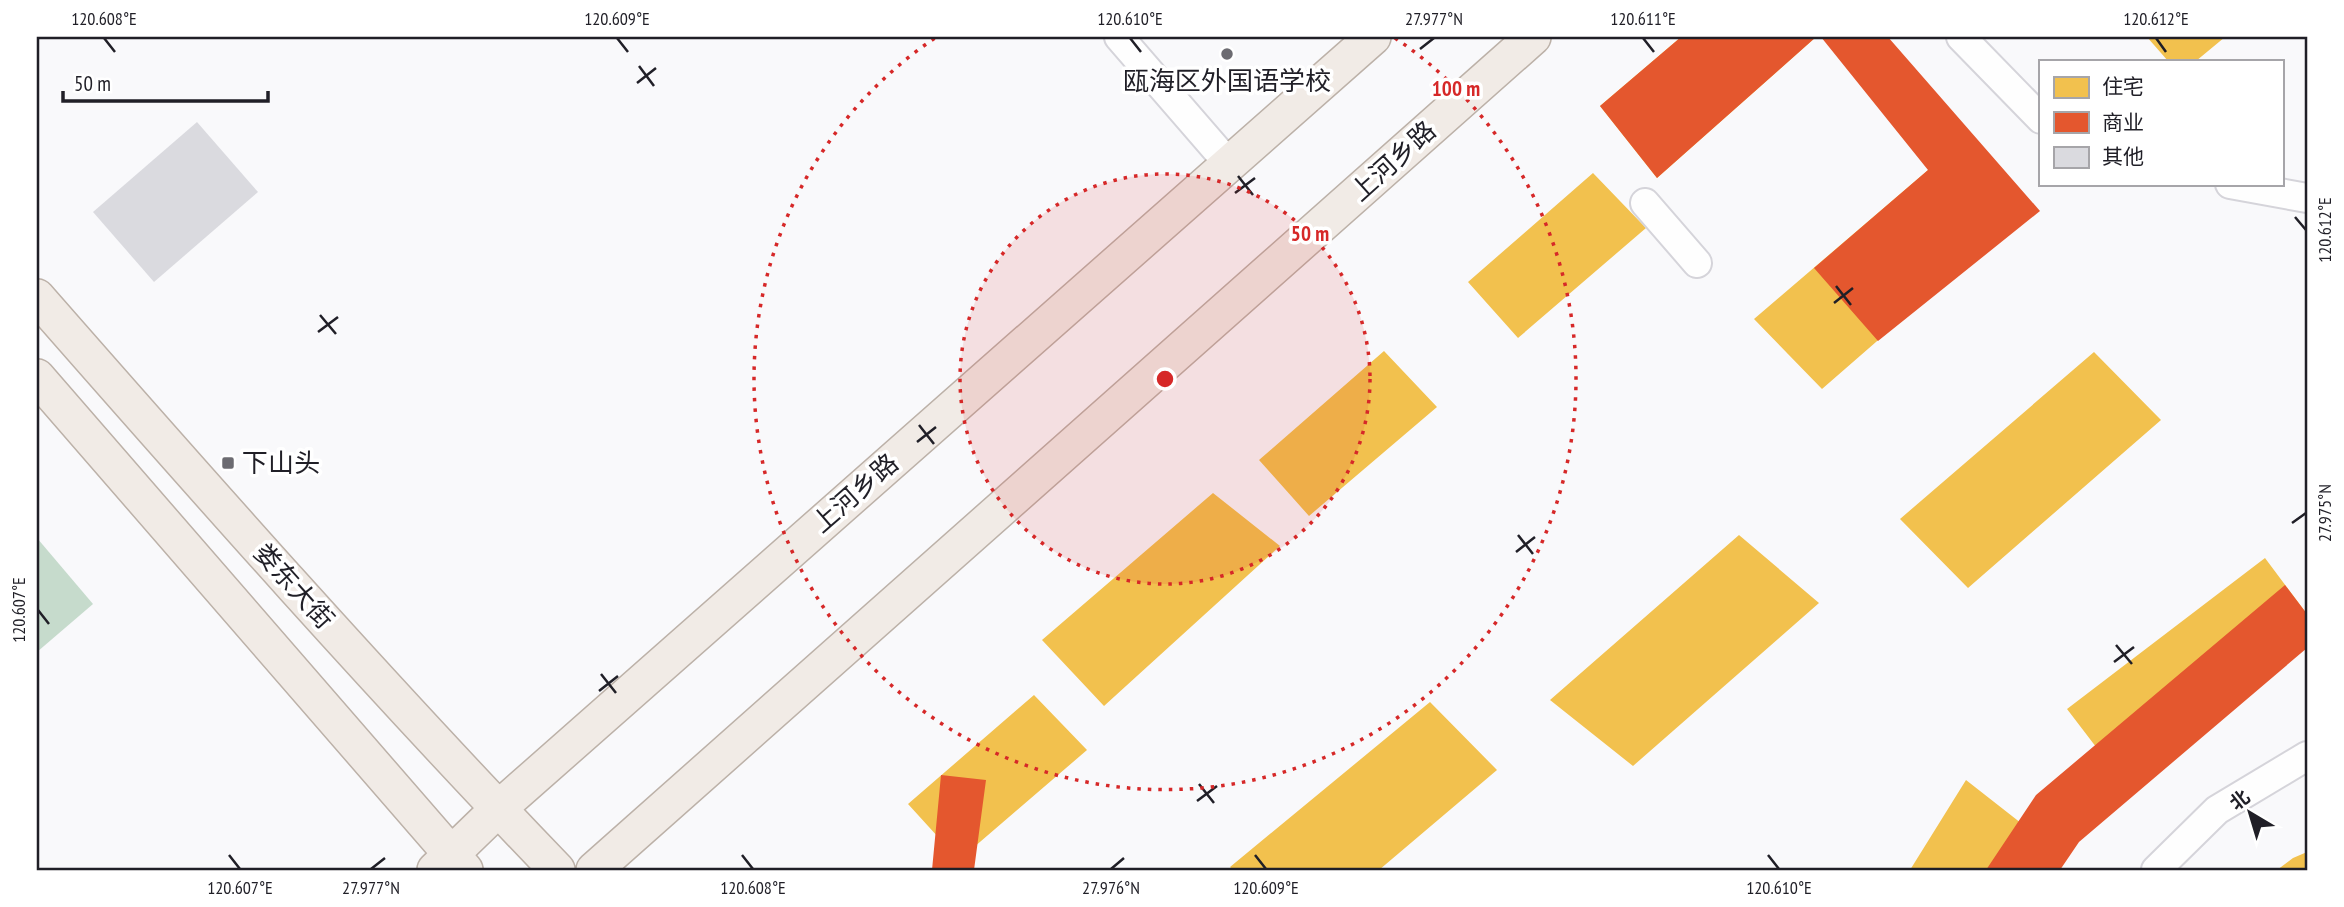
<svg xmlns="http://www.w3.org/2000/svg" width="2344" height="907" font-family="'PT Sans Narrow','Noto Sans SC',sans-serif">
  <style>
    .forest { fill: #c6dbcc }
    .homes { fill: #f2c14e }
    .shops { fill: #e4572e }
    .building { fill: #dadadf }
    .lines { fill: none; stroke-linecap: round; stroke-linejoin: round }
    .minor-casing { stroke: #d5d4da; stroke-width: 32 }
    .major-casing { stroke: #bcb1a8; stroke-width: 38 }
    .minor { stroke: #fefefe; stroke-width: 28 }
    .major { stroke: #f1ebe6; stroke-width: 35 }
    .ticks { fill: none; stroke: #201f27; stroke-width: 2.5 }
    .ring { fill: none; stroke: #d62828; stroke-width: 3.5; stroke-dasharray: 3.5 7 }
    .poi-dot { fill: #6c6b71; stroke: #fff; stroke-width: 2.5 }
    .labels { text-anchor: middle; stroke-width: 7; stroke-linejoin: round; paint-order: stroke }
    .poi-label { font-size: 26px; fill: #201f27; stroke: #fff }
    .street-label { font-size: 26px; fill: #201f27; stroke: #fff }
    .centre { fill: #d62828; stroke: #fff; stroke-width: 3.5 }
    .ring-label { font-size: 21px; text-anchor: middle; font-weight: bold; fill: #d62828; stroke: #fff; stroke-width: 7; stroke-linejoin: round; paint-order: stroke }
    .neatline { fill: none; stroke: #201f27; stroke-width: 2.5 }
    .ticks-label { font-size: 18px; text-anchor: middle; fill: #201f27 }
  </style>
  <rect width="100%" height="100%" fill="#f9f9fb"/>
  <!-- forest -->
  <path class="forest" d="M 37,538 L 93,604 L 37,652 Z"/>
  <!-- homes -->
  <path class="homes" d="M 1681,37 L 1816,37 L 1657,178 L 1600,106 Z
    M 2147,37 L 2225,37 L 2196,61 L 2168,61 Z
    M 1948,153 L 2015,221 L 1822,389 L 1754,319 Z
    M 1593,173 L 1646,228 L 1518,338 L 1468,282 Z
    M 1384,351 L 1437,407 L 1309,516 L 1259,460 Z
    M 2094,352 L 2161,420 L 1968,588 L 1900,519 Z
    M 1213,493 L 1280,546 L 1104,706 L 1042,640 Z
    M 1739,535 L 1819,603 L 1633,766 L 1550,700 Z
    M 2265,558 L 2307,614 L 2307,633 L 2119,777 L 2067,709 Z
    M 1034,695 L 1087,750 L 959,860 L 908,804 Z
    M 1430,702 L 1497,770 L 1379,870 L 1233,870 L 1230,867 Z
    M 1966,780 L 2044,841 L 2027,870 L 1910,870 Z
    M 2307,852 L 2307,870 L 2277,870 L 2293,858 Z"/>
  <!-- shops -->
  <path class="shops" d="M 1681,37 L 1816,37 L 1657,178 L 1600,106 Z
    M 1821,37 L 1888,37 L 2040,211 L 1878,341 L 1814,268 L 1928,170 Z
    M 2285,585 L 2307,614 L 2307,648 L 2079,842 L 2060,870 L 1986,870 L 2036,795 Z
    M 941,775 L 986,780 L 974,870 L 932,870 Z"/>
  <!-- building -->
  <path class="building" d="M 197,122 L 258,192 L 154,282 L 93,212 Z"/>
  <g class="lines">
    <defs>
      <path id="minor" d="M 1119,37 L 1229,164
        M 1961,37 L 2041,119
        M 2230,184 L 2307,198
        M 1645,203 L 1697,263
        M 2156,870 L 2217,810 L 2307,756"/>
      <path id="major" d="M 37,297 C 207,491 378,684 557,870
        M 37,377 L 465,870
        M 435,870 L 498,809 L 1373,37
        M 594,870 L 1533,37"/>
    </defs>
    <!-- minor casing -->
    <use href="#minor" class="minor-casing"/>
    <!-- major casing -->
    <use href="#major" class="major-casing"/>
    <!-- minor -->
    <use href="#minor" class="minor"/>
    <!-- major -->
    <use href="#major" class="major"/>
  </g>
  <!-- ticks -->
  <path class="ticks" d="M 104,38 L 115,52M 617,38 L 628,52M 1130,38 L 1141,52M 1643,38 L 1654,52M 2156,38 L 2166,52M 1420,49 L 1434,38M 639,66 L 654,86M 637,83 L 656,68M 1238,176 L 1253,195M 1235,193 L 1255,178M 2295,217 L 2306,230M 1836,286 L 1851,305M 1834,303 L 1853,288M 320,315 L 336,334M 318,332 L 338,317M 919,425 L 934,444M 917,442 L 936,427M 2292,523 L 2306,513M 1518,535 L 1533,554M 1516,552 L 1535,537M 38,610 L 49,624M 2116,645 L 2132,664M 2114,662 L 2134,647M 601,674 L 616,693M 599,691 L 618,676M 1199,784 L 1214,803M 1197,801 L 1217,786M 229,855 L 240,869M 742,855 L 753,869M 1255,855 L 1266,869M 1768,855 L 1779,869M 371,869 L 385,858M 1111,869 L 1124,858"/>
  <!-- distance rings -->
  <circle cx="1165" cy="379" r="205" fill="#d62828" fill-opacity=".12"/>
  <g class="ring">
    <circle cx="1165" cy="379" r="205"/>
    <path d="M1395 38A411 411 0 1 1 935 38"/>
  </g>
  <!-- markers -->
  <g class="poi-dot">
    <circle cx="1227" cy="54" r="7"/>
    <rect x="221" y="456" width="14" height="14" rx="3.5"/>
  </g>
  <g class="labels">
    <!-- poi labels -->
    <g class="poi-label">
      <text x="1227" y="90">瓯海区外国语学校</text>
      <text x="242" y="472" text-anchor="start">下山头</text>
    </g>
    <!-- street labels -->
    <g class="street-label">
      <text transform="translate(1393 161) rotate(-42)" y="9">上河乡路</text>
      <text transform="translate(855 493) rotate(-41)" y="9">上河乡路</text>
      <text transform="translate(294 586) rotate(48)" y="9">娄东大街</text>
    </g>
  </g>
  <circle cx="1165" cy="379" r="10" class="centre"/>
  <g class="ring-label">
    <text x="1456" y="96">100 m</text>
    <text x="1310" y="241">50 m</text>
  </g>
  <!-- border -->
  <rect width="2344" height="907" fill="none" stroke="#ffffff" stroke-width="77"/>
  <!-- legend -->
  <rect x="2039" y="60" width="245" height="126" fill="#ffffff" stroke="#a6a5a9" stroke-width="2"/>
  <rect x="2054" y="77" width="35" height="21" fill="#f2c14e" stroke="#a6a5a9" stroke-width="2"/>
  <text x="2102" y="94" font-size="21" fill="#201f27">住宅</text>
  <rect x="2054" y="112" width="35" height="21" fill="#e4572e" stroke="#a6a5a9" stroke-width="2"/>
  <text x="2102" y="130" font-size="21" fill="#201f27">商业</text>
  <rect x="2054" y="147" width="35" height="21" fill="#dadadf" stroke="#a6a5a9" stroke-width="2"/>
  <text x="2102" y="164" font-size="21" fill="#201f27">其他</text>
  <!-- north arrow -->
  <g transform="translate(2250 813) rotate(322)" stroke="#ffffff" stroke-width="5" paint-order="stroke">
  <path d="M0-5L12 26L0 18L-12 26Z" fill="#201f27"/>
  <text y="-10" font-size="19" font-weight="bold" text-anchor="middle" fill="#201f27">北</text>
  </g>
  <!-- scale -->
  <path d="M63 91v10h205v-10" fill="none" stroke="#201f27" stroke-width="3.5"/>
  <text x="74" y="91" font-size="21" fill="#201f27" stroke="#ffffff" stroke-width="5" paint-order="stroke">50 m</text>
  <rect x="38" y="38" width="2268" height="831" class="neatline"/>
  <g class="ticks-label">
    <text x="104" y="25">120.608°E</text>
    <text x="617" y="25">120.609°E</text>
    <text x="1130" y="25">120.610°E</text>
    <text x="1434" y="25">27.977°N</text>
    <text x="1643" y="25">120.611°E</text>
    <text x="2156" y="25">120.612°E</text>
    <text transform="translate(2325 230) rotate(-90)" y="6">120.612°E</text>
    <text transform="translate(2325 513) rotate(-90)" y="6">27.975°N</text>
    <text transform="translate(19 610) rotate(-90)" y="6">120.607°E</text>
    <text x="240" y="894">120.607°E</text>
    <text x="371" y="894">27.977°N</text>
    <text x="753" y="894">120.608°E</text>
    <text x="1111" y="894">27.976°N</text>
    <text x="1266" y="894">120.609°E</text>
    <text x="1779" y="894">120.610°E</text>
  </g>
</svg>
